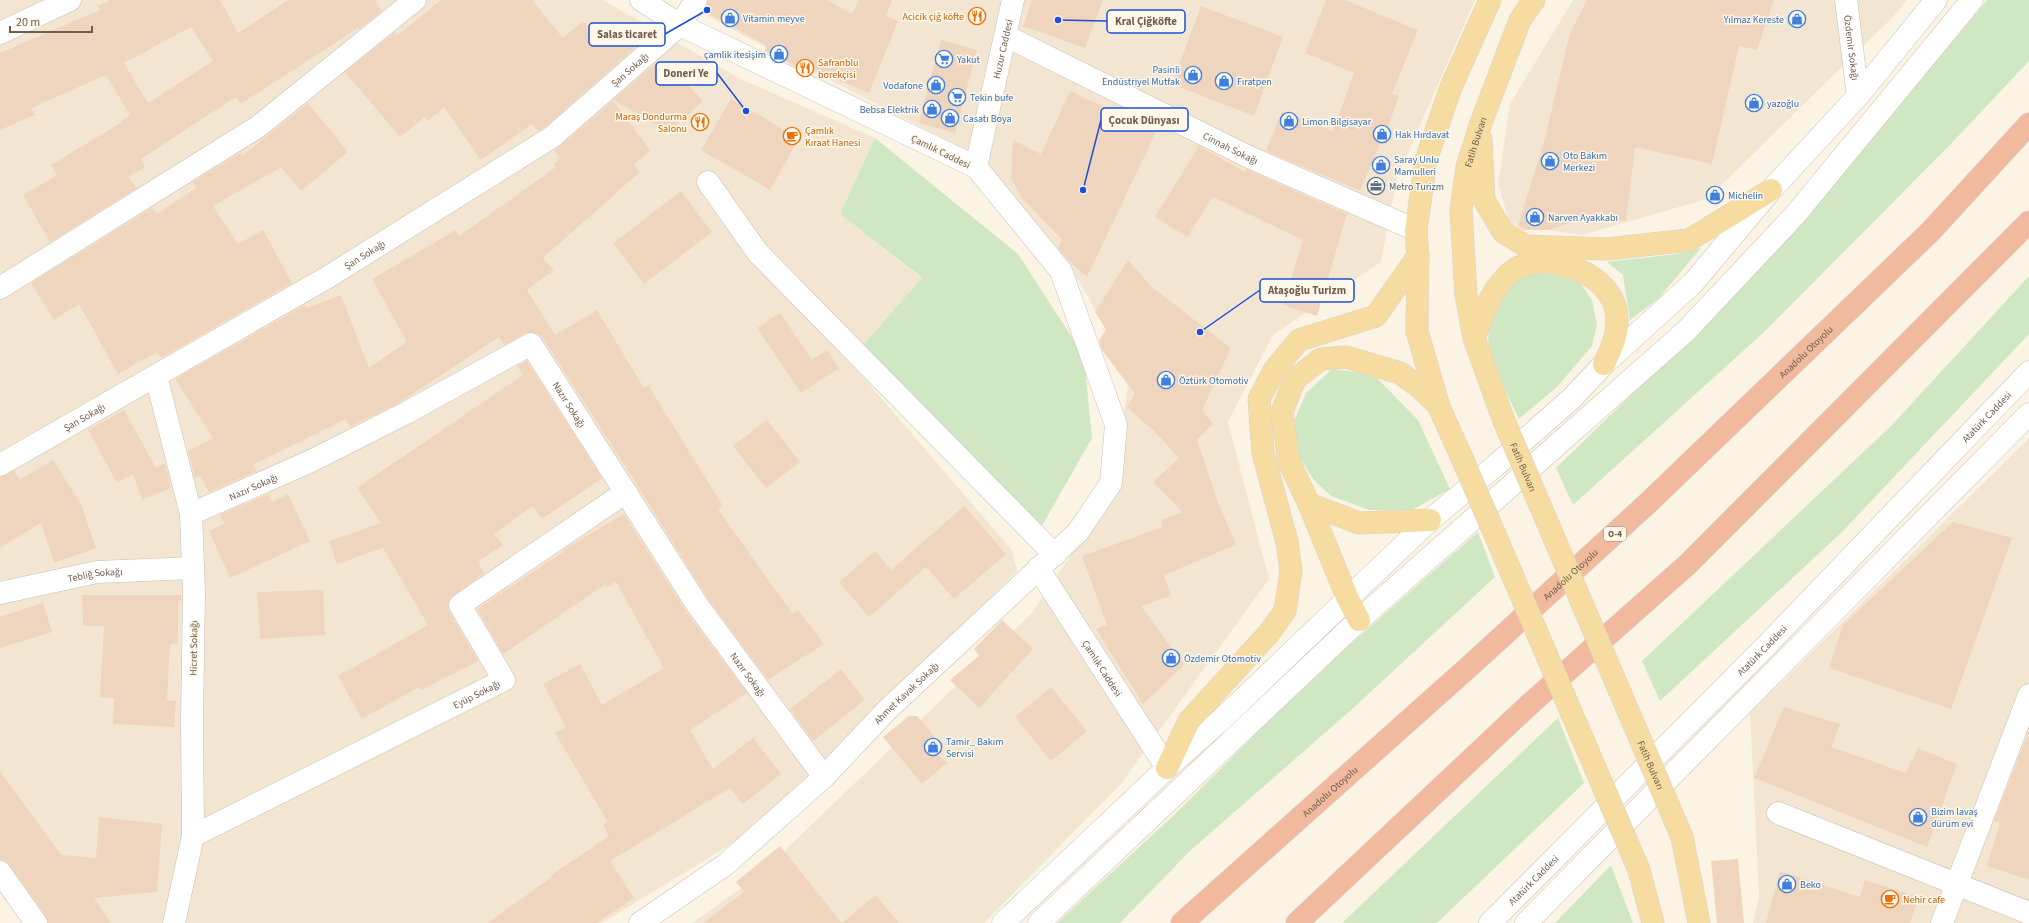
<svg xmlns="http://www.w3.org/2000/svg" width="2029" height="923" font-family="'Source Sans 3',sans-serif">
  <style>
    .residential { fill: #f2e6d3 }
    .green { fill: #d0e7c4 }
    .building { fill: #efd5be; fill-rule: evenodd }
    .lines { fill: none; stroke-linecap: round; stroke-linejoin: round }
    .minor-casing { stroke: #ccbcac; stroke-width: 23 }
    .tertiary-casing { stroke: #ccbcac; stroke-width: 23 }
    .primary-casing { stroke: #d8d1cd; stroke-width: 23 }
    .motorway-casing { stroke: #d8d1cd; stroke-width: 23 }
    .minor { stroke: #fff; stroke-width: 22 }
    .tertiary { stroke: #fff; stroke-width: 22 }
    .primary { stroke: #f6dca1; stroke-width: 22 }
    .motorway { stroke: #f1ba9f; stroke-width: 22 }
    .primary-bridge-casing { stroke: #d8d1cd; stroke-width: 23; stroke-linecap: butt }
    .primary-bridge { stroke: #f6dca1; stroke-width: 22 }
    .labels { text-anchor: middle; stroke-width: 3; stroke-linejoin: round; paint-order: stroke }
    .shield { fill: #fef8ea; stroke: #9c8b7b; stroke-width: 1 }
    .shield-label { font-size: 9px; font-weight: bold; fill: #725c4b }
    .food-label { font-size: 10px; fill: #c56008; stroke: #fef8ea; text-anchor: start }
    .shop-label { font-size: 10px; fill: #366cbe; stroke: #fef8ea; text-anchor: start }
    .street-label { font-size: 10px; fill: #725c4b; stroke: #fef8ea }
    .service-label { font-size: 10px; fill: #4e5e75; stroke: #fef8ea; text-anchor: start }
    .leader { fill: none; stroke: #1d4ed8; stroke-width: 1.5 }
    .callout-dot { fill: #1d4ed8; stroke: #fef8ea; stroke-width: 1.5 }
    .callout { fill: #fef8ea; stroke: #1d4ed8; stroke-width: 1.5 }
    .callout-label { font-size: 11px; text-anchor: middle; font-weight: bold; fill: #725c4b }
  </style>
  <rect width="100%" height="100%" fill="#fbf4e5"/>
  <!-- residential -->
  <path class="residential" d="M 0,0 L 603,0 L 743,80 L 875,138 L 840,214 L 922,279 L 863,345 L 844,355 L 1012,550 L 1017,571 L 759,827 L 602,923 L 47,923 L 0,862 Z
    M 680,0 L 1475,0 L 1397,178 L 1381,262 L 1273,335 L 1228,422 L 1269,579 L 1120,785 L 984,923 L 692,923 L 758,876 L 1031,614 L 1116,488 L 1129,373 L 1081,284 L 968,151 L 746,37 Z
    M 1573,0 L 1907,0 L 1893,17 L 1707,199 L 1582,235 L 1510,224 L 1498,184 L 1510,104 Z
    M 2029,438 L 2029,923 L 1753,923 L 1759,896 L 1750,713 Z"/>
  <!-- green -->
  <path class="green" d="M 1987,0 L 2029,0 L 2029,61 L 1948,147 L 1763,333 L 1573,505 L 1556,468 L 1702,326 L 1804,221 Z
    M 875,138 L 1018,254 L 1084,356 L 1092,438 L 1035,538 L 863,345 L 922,278 L 840,214 Z
    M 1701,248 L 1658,299 L 1630,320 L 1623,275 L 1607,262 L 1676,254 Z
    M 1535,270 L 1561,272 L 1581,284 L 1592,300 L 1597,325 L 1592,346 L 1557,387 L 1519,419 L 1488,354 L 1489,313 L 1508,279 Z
    M 2029,276 L 2029,334 L 1842,532 L 1660,701 L 1642,661 L 1892,425 Z
    M 1332,369 L 1373,374 L 1418,420 L 1450,489 L 1412,510 L 1369,510 L 1331,496 L 1314,480 L 1298,455 L 1294,421 L 1306,393 Z
    M 1478,532 L 1495,577 L 1350,711 L 1191,850 L 1120,923 L 1057,923 L 1174,815 L 1315,675 Z
    M 1558,718 L 1584,783 L 1437,923 L 1342,923 Z
    M 1611,865 L 1633,923 L 1555,923 Z"/>
  <!-- building -->
  <path class="building" d="M 111,0 L 220,0 L 238,33 L 288,0 L 375,0 L 382,11 L 359,29 L 358,28 L 241,104 L 236,97 L 141,159 L 145,167 L 128,177 L 137,188 L 50,242 L 23,195 L 57,175 L 51,165 L 122,122 L 121,121 L 130,115 L 106,75 L 31,108 L 35,115 L 0,130 L 0,53 L 100,10 L 98,6 ZM 191,27 L 213,61 L 148,103 L 124,63 Z
    M 441,0 L 532,0 L 563,38 L 583,21 L 605,46 L 630,26 L 642,41 L 545,127 L 538,131 L 532,124 L 481,160 L 444,107 L 428,121 L 425,117 L 400,137 L 345,72 L 395,32 L 397,36 Z
    M 708,0 L 827,0 L 852,14 L 859,0 L 892,0 L 886,16 L 898,21 L 869,93 L 813,70 L 811,74 L 764,51 L 767,46 L 704,11 Z
    M 1032,0 L 1103,0 L 1085,48 L 1023,26 Z
    M 1326,0 L 1345,0 L 1418,30 L 1392,94 L 1399,96 L 1382,144 L 1380,143 L 1360,191 L 1266,151 L 1282,111 L 1333,131 L 1354,73 L 1305,53 Z
    M 1587,0 L 1774,0 L 1757,50 L 1739,46 L 1712,164 L 1635,147 L 1626,221 L 1582,218 L 1550,230 L 1524,230 L 1518,226 L 1545,138 L 1570,33 Z
    M 1201,6 L 1283,37 L 1254,116 L 1172,84 Z
    M 941,40 L 977,50 L 955,133 L 919,123 Z
    M 665,60 L 703,101 L 669,132 L 613,100 L 658,61 L 660,65 Z
    M 1070,91 L 1156,132 L 1087,277 L 1068,260 L 1058,248 L 1062,240 L 1021,197 L 1011,178 L 1013,140 L 1041,154 Z
    M 731,99 L 799,138 L 770,190 L 701,150 Z
    M 613,101 L 650,150 L 634,165 L 640,172 L 543,258 L 554,270 L 527,290 L 555,335 L 597,310 L 644,388 L 648,385 L 723,506 L 718,509 L 776,591 L 793,614 L 798,610 L 824,644 L 768,680 L 708,599 L 624,464 L 542,337 L 537,333 L 525,333 L 504,345 L 499,337 L 400,402 L 350,427 L 346,419 L 253,465 L 257,471 L 209,492 L 200,476 L 195,478 L 188,451 L 213,438 L 175,379 L 305,305 L 307,308 L 341,295 L 369,368 L 407,342 L 372,279 L 456,230 L 459,236 L 556,167 L 554,164 L 560,158 L 554,151 Z
    M 308,103 L 348,152 L 301,191 L 281,167 L 213,206 L 238,244 L 263,230 L 292,283 L 161,358 L 157,352 L 118,374 L 79,304 L 54,320 L 31,283 L 152,208 L 157,214 L 196,188 L 193,182 L 240,153 L 242,156 Z
    M 1199,146 L 1245,172 L 1246,169 L 1347,214 L 1317,316 L 1283,305 L 1303,240 L 1213,197 L 1187,237 L 1155,217 Z
    M 681,191 L 712,232 L 644,284 L 613,243 Z
    M 1128,260 L 1153,288 L 1231,348 L 1202,410 L 1213,424 L 1197,440 L 1218,502 L 1236,545 L 1164,575 L 1171,596 L 1141,606 L 1184,665 L 1143,704 L 1096,629 L 1107,625 L 1082,556 L 1163,527 L 1161,520 L 1182,512 L 1153,482 L 1179,458 L 1156,433 L 1127,407 L 1135,394 L 1102,350 L 1099,341 L 1106,329 L 1095,312 Z
    M 780,313 L 812,360 L 827,350 L 839,368 L 801,393 L 757,328 Z
    M 527,361 L 602,478 L 542,519 L 533,506 L 494,534 L 503,545 L 478,562 L 484,573 L 449,599 L 448,605 L 449,611 L 478,661 L 421,690 L 419,687 L 362,719 L 338,676 L 428,625 L 383,548 L 337,564 L 329,541 L 381,523 L 357,488 L 523,375 L 517,366 Z
    M 124,410 L 156,468 L 165,463 L 171,488 L 142,500 L 133,474 L 117,483 L 88,430 Z
    M 767,420 L 800,462 L 766,488 L 733,446 Z
    M 53,460 L 81,504 L 96,548 L 54,563 L 41,523 L 0,548 L 0,477 L 14,471 L 20,480 Z
    M 268,494 L 272,502 L 288,494 L 310,541 L 230,578 L 209,531 L 225,524 L 220,515 Z
    M 964,506 L 1006,554 L 954,599 L 926,567 L 869,617 L 839,582 L 875,551 L 891,570 Z
    M 624,514 L 687,613 L 747,693 L 690,730 L 713,769 L 753,738 L 781,774 L 743,804 L 730,788 L 610,861 L 634,898 L 597,923 L 487,923 L 552,877 L 551,875 L 609,836 L 603,825 L 608,822 L 555,733 L 566,727 L 543,684 L 580,664 L 602,705 L 664,668 L 616,582 L 608,587 L 606,584 L 503,654 L 477,609 L 563,552 L 563,550 L 566,548 Z
    M 1953,522 L 2012,538 L 1951,709 L 1829,668 L 1843,625 Z
    M 323,590 L 325,635 L 260,639 L 257,592 Z
    M 82,595 L 181,595 L 181,600 L 178,602 L 178,644 L 170,644 L 167,700 L 176,701 L 174,727 L 113,724 L 114,698 L 100,697 L 104,626 L 83,626 Z
    M 43,603 L 52,632 L 0,648 L 0,617 Z
    M 1002,620 L 1033,649 L 979,708 L 950,680 L 979,656 L 974,649 Z
    M 841,669 L 865,700 L 813,741 L 790,709 Z
    M 1051,687 L 1087,731 L 1051,761 L 1015,717 Z
    M 1784,707 L 1840,724 L 1831,747 L 1906,773 L 1918,748 L 1957,764 L 1927,847 L 1754,778 Z
    M 909,716 L 917,716 L 943,747 L 937,753 L 947,763 L 922,784 L 883,737 Z
    M 2029,731 L 2029,880 L 1987,866 L 2000,823 L 1994,821 Z
    M 0,771 L 61,855 L 96,858 L 99,817 L 162,824 L 157,892 L 94,898 L 111,923 L 48,923 L 46,916 L 10,865 L 6,861 L 0,860 Z
    M 780,846 L 842,923 L 876,895 L 899,923 L 703,923 L 744,892 L 736,882 Z
    M 1738,859 L 1744,923 L 1717,923 L 1711,861 Z
    M 1780,871 L 1860,897 L 1865,880 L 1919,897 L 1910,923 L 1766,923 Z"/>
  <g class="lines">
    <defs>
      <g id="minor">
        <path id="s1" d="M 1846,0 L 1858,96"/>
        <path d="M 0,33 L 70,0"/>
        <path id="s2" d="M 1006,36 L 1249,157 L 1416,230"/>
        <path id="s3" d="M 976,167 L 1013,0"/>
        <path d="M 708,182 L 758,253 L 1055,555"/>
        <path d="M 0,288 L 259,126 L 415,0"/>
        <path d="M 156,376 L 191,514 L 194,593 L 192,720 L 193,836 L 174,923"/>
        <path id="s4" d="M 0,465 L 328,277 L 552,137 L 680,25 L 696,0"/>
        <path id="s5" d="M 191,514 L 311,461 L 406,413 L 531,344 L 698,606 L 824,777"/>
        <path id="s6" d="M 1038,568 L 1167,768"/>
        <path id="s7" d="M 0,593 L 97,572 L 193,568"/>
        <path d="M 1778,813 L 2029,913"/>
        <path id="s8" d="M 193,836 L 504,680 L 460,605 L 626,492"/>
        <path d="M 1942,923 L 2029,695"/>
      </g>
      <g id="tertiary">
        <path d="M 0,872 L 36,923"/>
        <path id="s9" d="M 640,923 L 725,865 L 824,777 L 887,710 L 1078,532 L 1111,483 L 1116,425 L 1061,271 L 976,167 L 680,25 L 641,0"/>
        <path d="M 1003,923 L 1167,768 L 1222,719 L 1430,520 L 1495,466 L 1571,399 L 1604,364 L 1693,283 L 1771,190 L 1858,96 L 1936,0"/>
        <path d="M 1039,923 L 1359,620 L 1686,331 L 1795,215 L 1972,0"/>
        <path id="s10" d="M 1490,923 L 1765,647 L 2029,372"/>
        <path d="M 1526,923 L 2029,414"/>
      </g>
      <g id="primary">
        <path d="M 1481,139 L 1484,200 L 1503,232 L 1526,246 L 1607,249 L 1689,240 L 1771,190"/>
        <path d="M 1474,338 C 1484,312 1492,286 1515,269 C 1519,266 1525,266 1530,264 C 1563,256 1616,279 1617,318 C 1618,335 1611,349 1604,364"/>
        <path id="s11" d="M 1504,421 L 1474,338 L 1466,295 L 1461,210 L 1467,167 L 1481,123 L 1520,20 L 1534,0"/>
        <path d="M 1462,458 L 1439,407 L 1417,331 L 1418,256 L 1416,230 L 1426,160 L 1451,87 L 1490,0"/>
        <path d="M 1309,504 L 1347,597 L 1359,620"/>
        <path d="M 1430,520 L 1359,523 L 1309,504 L 1289,462 L 1282,412 L 1295,379 L 1321,359 L 1346,357 L 1400,373 L 1419,387 L 1439,406"/>
        <path d="M 1167,768 L 1189,721 L 1269,633 L 1285,611 L 1291,571 L 1287,542 L 1263,453 L 1259,399 L 1275,369 L 1299,340 L 1376,316 L 1418,256"/>
        <path d="M 1682,837 L 1699,923"/>
        <path d="M 1639,870 L 1653,923"/>
      </g>
      <g id="motorway">
        <path id="s12" d="M 1182,923 L 1472,664 L 1648,503 L 1931,231 L 2029,124"/>
        <path d="M 1297,923 L 1530,704 L 1688,564 L 2029,222"/>
      </g>
    </defs>
    <!-- minor casing -->
    <use href="#minor" class="minor-casing"/>
    <!-- tertiary casing -->
    <use href="#tertiary" class="tertiary-casing"/>
    <!-- primary casing -->
    <use href="#primary" class="primary-casing"/>
    <!-- motorway casing -->
    <use href="#motorway" class="motorway-casing"/>
    <!-- minor -->
    <use href="#minor" class="minor"/>
    <!-- tertiary -->
    <use href="#tertiary" class="tertiary"/>
    <!-- primary -->
    <use href="#primary" class="primary"/>
    <!-- motorway -->
    <use href="#motorway" class="motorway"/>
    <defs>
      <g id="primary-bridge">
        <path id="s13" d="M 1504,421 L 1682,837"/>
        <path d="M 1462,458 L 1639,870"/>
      </g>
    </defs>
    <!-- primary-bridge casing -->
    <use href="#primary-bridge" class="primary-bridge-casing"/>
    <!-- primary-bridge -->
    <use href="#primary-bridge" class="primary-bridge"/>
  </g>
  <!-- icons -->
  <defs>
    <symbol id="restaurant-ring" viewBox="-11 -11 22 22"><circle r="9.5" fill="#fef8ea" stroke="#e8710a" stroke-width="1.5"/><path d="M-5-6h1v4h1v-4h1v4h1v-4h1v5L-1.5 .5V6h-2V.5L-5-1ZM5-6V6H3V1.5H1.5Q1.5-4 5-6Z" fill="#e8710a"/></symbol>
    <symbol id="shop-ring" viewBox="-11 -11 22 22"><circle r="9.5" fill="#fef8ea" stroke="#3f7fe0" stroke-width="1.5"/><path d="M-5-2.5h2.3a2.7 3.5 0 0 1 5.4 0H5L5.5 6h-11ZM-1.5-2.5h3a1.5 2.3 0 0 0-3 0Z" fill="#3f7fe0"/></symbol>
    <symbol id="supermarket-ring" viewBox="-11 -11 22 22"><circle r="9.5" fill="#fef8ea" stroke="#3f7fe0" stroke-width="1.5"/><path d="M-6-5.5h2.5l.6 2H6L4.5 2H-2.5L-4.4-4H-6ZM-1.5 3.2a1.3 1.3 0 1 0 .1 0ZM3 3.2a1.3 1.3 0 1 0 .1 0Z" fill="#3f7fe0"/></symbol>
    <symbol id="cafe-ring" viewBox="-11 -11 22 22"><circle r="9.5" fill="#fef8ea" stroke="#e8710a" stroke-width="1.5"/><path d="M-5.5-4.5H6V0H3Q3 3.5 0 3.5H-2.5Q-5.5 3.5-5.5 0ZM3-3.2v2h1.7v-2ZM-6 4.5H4V6H-6Z" fill="#e8710a"/></symbol>
    <symbol id="office-ring" viewBox="-11 -11 22 22"><circle r="9.5" fill="#fef8ea" stroke="#5c6f8a" stroke-width="1.5"/><path d="M-6-3h4V-5.5h4V-3h4V5H-6ZM-1-4.5V-3h2v-1.5ZM-6 0V1H6V0Z" fill="#5c6f8a"/></symbol>
  </defs>
  <g fill-rule="evenodd">
    <use href="#restaurant-ring" x="967" y="6" width="20" height="20"/>
    <use href="#shop-ring" x="720" y="8" width="20" height="20"/>
    <use href="#shop-ring" x="1787" y="9" width="20" height="20"/>
    <use href="#shop-ring" x="769" y="44" width="20" height="20"/>
    <use href="#supermarket-ring" x="934" y="49" width="20" height="20"/>
    <use href="#restaurant-ring" x="795" y="58" width="20" height="20"/>
    <use href="#shop-ring" x="1183" y="65" width="20" height="20"/>
    <use href="#shop-ring" x="1214" y="71" width="20" height="20"/>
    <use href="#shop-ring" x="926" y="75" width="20" height="20"/>
    <use href="#supermarket-ring" x="947" y="87" width="20" height="20"/>
    <use href="#shop-ring" x="1744" y="93" width="20" height="20"/>
    <use href="#shop-ring" x="922" y="99" width="20" height="20"/>
    <use href="#shop-ring" x="940" y="108" width="20" height="20"/>
    <use href="#shop-ring" x="1279" y="111" width="20" height="20"/>
    <use href="#restaurant-ring" x="690" y="112" width="20" height="20"/>
    <use href="#shop-ring" x="1372" y="124" width="20" height="20"/>
    <use href="#cafe-ring" x="782" y="126" width="20" height="20"/>
    <use href="#shop-ring" x="1540" y="151" width="20" height="20"/>
    <use href="#shop-ring" x="1371" y="155" width="20" height="20"/>
    <use href="#office-ring" x="1366" y="176" width="20" height="20"/>
    <use href="#shop-ring" x="1705" y="185" width="20" height="20"/>
    <use href="#shop-ring" x="1525" y="207" width="20" height="20"/>
    <use href="#shop-ring" x="1156" y="370" width="20" height="20"/>
    <use href="#shop-ring" x="1161" y="648" width="20" height="20"/>
    <use href="#shop-ring" x="923" y="737" width="20" height="20"/>
    <use href="#shop-ring" x="1908" y="807" width="20" height="20"/>
    <use href="#shop-ring" x="1777" y="874" width="20" height="20"/>
    <use href="#cafe-ring" x="1880" y="889" width="20" height="20"/>
  </g>
  <g class="labels">
    <!-- shield labels -->
    <rect class="shield" x="1604" y="527" width="22" height="14" rx="3"/>
    <g class="shield-label">
      <text x="1615" y="537">O-4</text>
    </g>
    <!-- food labels -->
    <g class="food-label">
      <text x="964" y="20" text-anchor="end">Acicik çiğ köfte</text>
      <text x="818" y="66">Safranblu<tspan x="818" dy="12">borekçisi</tspan></text>
      <text x="687" y="120" text-anchor="end">Maraş Dondurma<tspan x="687" dy="12">Salonu</tspan></text>
      <text x="805" y="134">Çamlık<tspan x="805" dy="12">Kıraat Hanesi</tspan></text>
      <text x="1903" y="903">Nehir cafe</text>
    </g>
    <!-- shop labels -->
    <g class="shop-label">
      <text x="743" y="22">Vitamin meyve</text>
      <text x="1784" y="23" text-anchor="end">Yılmaz Kereste</text>
      <text x="766" y="58" text-anchor="end">çamlik itesişim</text>
      <text x="957" y="63">Yakut</text>
      <text x="1180" y="73" text-anchor="end">Pasinli<tspan x="1180" dy="12">Endüstriyel Mutfak</tspan></text>
      <text x="1237" y="85">Fıratpen</text>
      <text x="923" y="89" text-anchor="end">Vodafone</text>
      <text x="970" y="101">Tekin bufe</text>
      <text x="1767" y="107">yazoğlu</text>
      <text x="919" y="113" text-anchor="end">Bebsa Elektrik</text>
      <text x="963" y="122">Casatı Boya</text>
      <text x="1302" y="125">Limon Bilgisayar</text>
      <text x="1395" y="138">Hak Hırdavat</text>
      <text x="1563" y="159">Oto Bakım<tspan x="1563" dy="12">Merkezi</tspan></text>
      <text x="1394" y="163">Saray Unlu<tspan x="1394" dy="12">Mamulleri</tspan></text>
      <text x="1728" y="199">Michelin</text>
      <text x="1548" y="221">Narven Ayakkabı</text>
      <text x="1179" y="384">Öztürk Otomotiv</text>
      <text x="1184" y="662">Özdemir Otomotiv</text>
      <text x="946" y="745">Tamir_ Bakım<tspan x="946" dy="12">Servisi</tspan></text>
      <text x="1931" y="815">Bizim lavaş<tspan x="1931" dy="12">dürüm evi</tspan></text>
      <text x="1800" y="888">Beko</text>
    </g>
    <!-- street labels -->
    <g class="street-label">
      <text dy="4" stroke="none"><textPath href="#s1" startOffset="48">Özdemir Sokağı</textPath></text>
      <text dy="4" stroke="none"><textPath href="#s3" startOffset="121">Huzur Caddesi</textPath></text>
      <text dy="4" stroke="none"><textPath href="#s4" startOffset="745">Şan Sokağı</textPath></text>
      <text dy="4" stroke="none"><textPath href="#s11" startOffset="287">Fatih Bulvarı</textPath></text>
      <text dy="4" stroke="none"><textPath href="#s2" startOffset="251">Cinnah Sokağı</textPath></text>
      <text transform="translate(941 151) rotate(26)" y="4">Çamlık Caddesi</text>
      <text dy="4" stroke="none"><textPath href="#s4" startOffset="421">Şan Sokağı</textPath></text>
      <text dy="4" stroke="none"><textPath href="#s12" startOffset="846">Anadolu Otoyolu</textPath></text>
      <text dy="4" stroke="none"><textPath href="#s5" startOffset="452">Nazır Sokağı</textPath></text>
      <text dy="4" stroke="none"><textPath href="#s4" startOffset="97">Şan Sokağı</textPath></text>
      <text dy="4" stroke="none"><textPath href="#s10" startOffset="709">Atatürk Caddesi</textPath></text>
      <text dy="4" stroke="none"><textPath href="#s13" startOffset="50">Fatih Bulvarı</textPath></text>
      <text dy="4" stroke="none"><textPath href="#s5" startOffset="68">Nazır Sokağı</textPath></text>
      <text dy="4" stroke="none"><textPath href="#s12" startOffset="522">Anadolu Otoyolu</textPath></text>
      <text dy="4" stroke="none"><textPath href="#s7" startOffset="97">Tebliğ Sokağı</textPath></text>
      <text transform="translate(193 648) rotate(-89)" y="4">Hicret Sokağı</text>
      <text dy="4" stroke="none"><textPath href="#s10" startOffset="385">Atatürk Caddesi</textPath></text>
      <text dy="4" stroke="none"><textPath href="#s6" startOffset="119">Çamlık Caddesi</textPath></text>
      <text dy="4" stroke="none"><textPath href="#s5" startOffset="776">Nazır Sokağı</textPath></text>
      <text dy="4" stroke="none"><textPath href="#s9" startOffset="353">Ahmet Kavak Sokağı</textPath></text>
      <text dy="4" stroke="none"><textPath href="#s8" startOffset="317">Eyüp Sokağı</textPath></text>
      <text dy="4" stroke="none"><textPath href="#s13" startOffset="374">Fatih Bulvarı</textPath></text>
      <text dy="4" stroke="none"><textPath href="#s12" startOffset="198">Anadolu Otoyolu</textPath></text>
      <text dy="4" stroke="none"><textPath href="#s10" startOffset="61">Atatürk Caddesi</textPath></text>
    </g>
    <!-- service labels -->
    <g class="service-label">
      <text x="1389" y="190">Metro Turizm</text>
    </g>
  </g>
  <!-- callouts -->
  <path class="leader" d="M1058 20L1107 21M707 10L665 34M746 111L717 73M1083 190L1101 120M1200 332L1260 290"/>
  <g class="callout-dot">
    <circle cx="1058" cy="20" r="4"/>
    <circle cx="707" cy="10" r="4"/>
    <circle cx="746" cy="111" r="4"/>
    <circle cx="1083" cy="190" r="4"/>
    <circle cx="1200" cy="332" r="4"/>
  </g>
  <g class="callout">
    <rect x="1107" y="10" width="78" height="23" rx="4"/>
    <rect x="589" y="23" width="76" height="23" rx="4"/>
    <rect x="656" y="62" width="61" height="23" rx="4"/>
    <rect x="1101" y="108" width="87" height="23" rx="4"/>
    <rect x="1260" y="279" width="94" height="23" rx="4"/>
  </g>
  <g class="callout-label">
    <text x="1146" y="25">Kral Çiğköfte</text>
    <text x="627" y="38">Salas ticaret</text>
    <text x="686" y="77">Doneri Ye</text>
    <text x="1144" y="124">Çocuk Dünyası</text>
    <text x="1307" y="294">Ataşoğlu Turizm</text>
  </g>
  <!-- scale -->
  <path d="M10 26v6h82v-6" fill="none" stroke="#725c4b" stroke-width="2"/>
  <text x="16" y="26" font-size="12" fill="#725c4b" stroke="#fef8ea" stroke-width="3" paint-order="stroke">20 m</text>
</svg>
